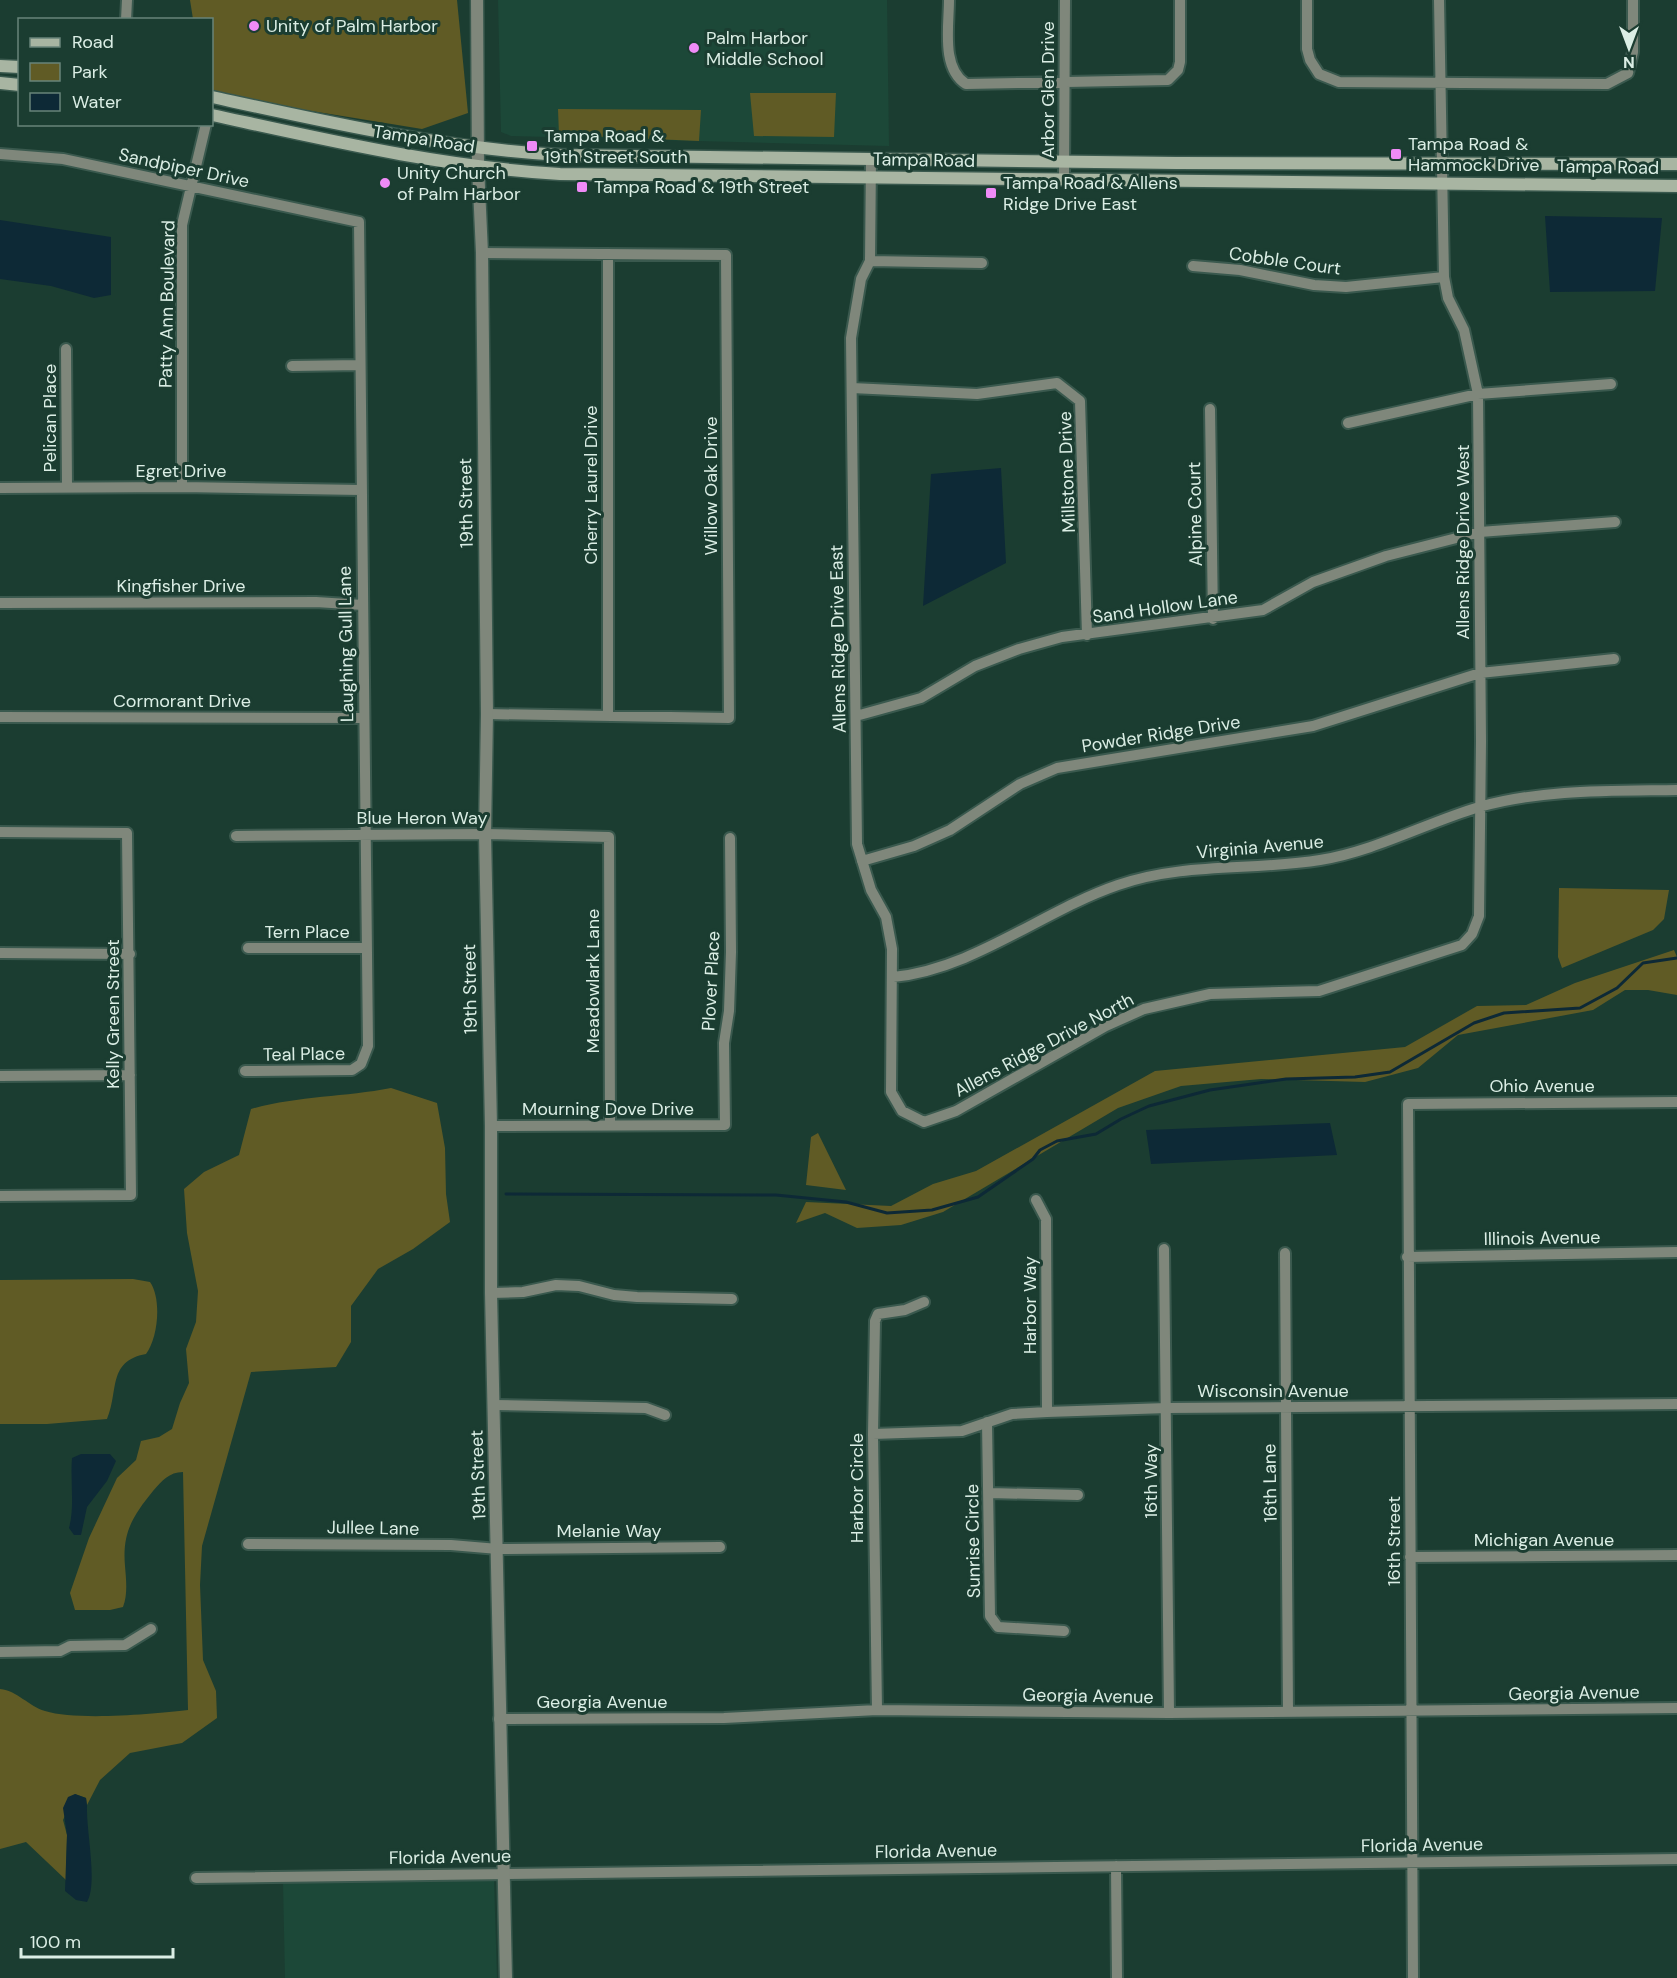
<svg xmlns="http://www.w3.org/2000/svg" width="1677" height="1978" font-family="'DM Sans',sans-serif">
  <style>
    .built { fill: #1c4838 }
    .green { fill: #605b25 }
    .water { fill: #0d2936 }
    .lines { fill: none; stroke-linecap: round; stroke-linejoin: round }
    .stream { stroke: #0d2936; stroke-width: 3 }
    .minor-casing { stroke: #3a594e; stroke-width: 14 }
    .tertiary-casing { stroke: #3a594e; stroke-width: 15 }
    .secondary-casing { stroke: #3a594e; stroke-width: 15 }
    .minor { stroke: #7f877b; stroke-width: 10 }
    .tertiary { stroke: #7f877b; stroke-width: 12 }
    .secondary { stroke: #a8b5a2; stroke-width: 12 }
    .poi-dot { fill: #ef8bf7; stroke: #1b3d31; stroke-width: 2 }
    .labels { text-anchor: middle; stroke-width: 6; stroke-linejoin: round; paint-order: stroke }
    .poi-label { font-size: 18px; fill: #dbeee5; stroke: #1b3d31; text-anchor: start }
    .street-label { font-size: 18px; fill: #dbeee5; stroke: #1b3d31 }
  </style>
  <rect width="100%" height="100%" fill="#1b3d31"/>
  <!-- built -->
  <path class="built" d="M 498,0 L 887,0 L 889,146 L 511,136 L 501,132 Z
    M 494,1879 L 497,1978 L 285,1978 L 283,1882 Z"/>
  <!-- green -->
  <path class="green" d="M 190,0 L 457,0 L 468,113 L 422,129 L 281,106 L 212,91 L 212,20 L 193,19 Z
    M 750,93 L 836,93 L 834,137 L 754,136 Z
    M 558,109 L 701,110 L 699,141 L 559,135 Z
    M 1559,888 L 1669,890 L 1664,919 L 1653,930 L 1562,968 L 1558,957 Z
    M 1674,950 L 1677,957 L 1677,995 L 1648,990 L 1625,990 L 1593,1010 L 1458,1035 L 1418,1068 L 1365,1082 L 1261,1079 L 1181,1086 L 1118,1108 L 943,1212 L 901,1225 L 857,1228 L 825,1213 L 796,1223 L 806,1202 L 891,1206 L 933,1184 L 976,1171 L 1155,1071 L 1405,1047 L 1477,1006 L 1526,1005 L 1575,983 Z
    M 391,1088 L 437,1103 L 445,1148 L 446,1194 L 450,1222 L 413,1249 L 378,1269 L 351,1306 L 351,1342 L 336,1367 L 251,1372 L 202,1546 L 200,1585 L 203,1660 L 216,1691 L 217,1718 L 182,1743 L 130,1753 L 100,1780 L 87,1805 L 86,1798 L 75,1794 L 63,1820 L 67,1835 L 66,1880 L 26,1842 L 0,1849 L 0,1689 C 18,1691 28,1706 45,1711 C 77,1721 153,1714 188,1710 L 183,1472 C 169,1472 162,1481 153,1491 C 133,1516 122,1532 125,1566 C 126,1579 128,1594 123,1607 L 110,1610 L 75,1610 L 70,1593 L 89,1538 L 117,1478 L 136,1460 L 141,1441 L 159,1437 L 172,1429 L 180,1403 L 189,1383 L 186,1349 L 196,1322 L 198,1291 L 187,1233 L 184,1189 L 204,1172 L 239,1155 L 251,1109 C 296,1096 345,1097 391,1088 Z
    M 818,1133 L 846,1190 L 806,1185 L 811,1137 Z
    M 133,1279 L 150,1282 C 162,1299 158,1338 146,1354 C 107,1361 119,1392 107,1419 L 47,1424 L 0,1424 L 0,1280 Z"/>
  <!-- water -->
  <path class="water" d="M 1545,216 L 1662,218 L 1655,291 L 1550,292 Z
    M 0,220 L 111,237 L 111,295 L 94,298 L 51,286 L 0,279 Z
    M 1001,468 L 1006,563 L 923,606 L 931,474 Z
    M 1330,1123 L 1337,1155 L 1151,1164 L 1146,1130 Z
    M 81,1454 L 110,1454 L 116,1461 L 107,1481 L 87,1507 L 81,1535 L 74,1535 L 69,1528 C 75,1506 70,1481 72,1458 Z
    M 75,1794 L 86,1798 L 87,1806 C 86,1831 98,1883 87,1902 L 76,1900 L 65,1891 L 67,1835 L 63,1808 L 68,1797 Z"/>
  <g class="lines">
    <!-- stream -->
    <path class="stream" d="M 506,1194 L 776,1195 L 846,1202 L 887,1213 L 932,1210 L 978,1197 L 1033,1159 L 1040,1150 L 1057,1141 L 1096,1134 L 1121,1119 L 1149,1106 L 1210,1090 L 1286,1079 L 1355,1077 L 1390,1072 L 1474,1023 L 1504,1013 L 1580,1008 L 1617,988 L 1643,963 L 1677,958"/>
    <defs>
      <path id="minor" d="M 949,0 C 949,26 941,68 966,84 L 1168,80 L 1178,70 L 1180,62 L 1180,0
        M 1307,0 L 1307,49 L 1310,60 L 1319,74 L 1339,82 L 1607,84 L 1628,73 L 1633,52 L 1633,0
        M 126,20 L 127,0
        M 0,154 L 63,159 L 359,222 L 368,1046 L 361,1064 L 352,1070 L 245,1071
        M 871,159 L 870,261 L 861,279 L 851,338 L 857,844 L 871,890 L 886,917 L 892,949 L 891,1092 L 902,1111 L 924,1122 L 956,1111 L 1106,1026 L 1144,1009 L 1210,994 L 1319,991 L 1462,945 L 1472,934 L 1479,916 L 1481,741 L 1478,394 L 1464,330 L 1448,298 L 1444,277 L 1439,0
        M 1064,179 L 1065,0
        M 482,253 L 726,255 L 729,718 L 487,714
        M 608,254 L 608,716
        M 870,261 L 982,263
        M 1193,266 L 1240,270 L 1314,285 L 1346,287 L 1444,277
        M 66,349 L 67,487
        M 292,366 L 360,365
        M 852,388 L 977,394 L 1057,383 L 1080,401 L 1087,635
        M 1210,409 L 1213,619
        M 1348,423 L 1478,394 L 1611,384
        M 182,487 L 182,225 L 206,124
        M 0,488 L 182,487 L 361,490
        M 0,603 L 316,602 L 363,605
        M 856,716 L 921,698 L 975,666 L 1019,649 L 1062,637 L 1263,610 L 1313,582 L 1386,556 L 1480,532 L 1615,522
        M 0,717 L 363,718
        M 0,832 L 127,833 L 131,1195 L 0,1196
        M 236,836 L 485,834 L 609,837 L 610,1125
        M 862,861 L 914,846 L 950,830 L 1020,784 L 1057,768 L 1313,726 L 1480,673 L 1614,659
        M 248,948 L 367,948
        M 0,953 L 130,954
        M 893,977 C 974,969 1042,911 1118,885 C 1184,862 1253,871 1320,860 C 1375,851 1426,823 1479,807 C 1543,789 1611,791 1677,790
        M 0,1076 L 130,1075
        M 491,1126 L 725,1125 L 724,1043 L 729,1011 L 731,952 L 730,838
        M 1036,1200 L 1046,1219 L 1047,1412
        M 1164,1249 L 1169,1713
        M 1285,1253 L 1288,1712
        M 1407,1257 L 1677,1252
        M 491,1293 L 523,1292 L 556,1285 L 579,1286 L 614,1295 L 637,1297 L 732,1299
        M 494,1405 L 646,1408 L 665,1415
        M 987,1422 L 990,1616 L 998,1627 L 1064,1631
        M 873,1434 L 962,1431 L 1012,1414 L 1047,1412 L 1167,1408 L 1677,1404
        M 989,1493 L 1078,1495
        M 248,1544 L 451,1545 L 498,1549 L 720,1547
        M 1410,1557 L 1677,1555
        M 0,1652 L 60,1651 L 70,1646 L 125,1645 L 151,1629
        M 877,1710 L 873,1434 L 875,1321 L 878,1314 L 905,1310 L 924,1302
        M 499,1719 L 724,1718 L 877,1710 L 1169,1713 L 1677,1708
        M 1116,1866 L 1117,1978
        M 196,1878 L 1677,1859
        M 1413,1978 L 1408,1104 L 1677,1102"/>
      <path id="tertiary" d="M 477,0 L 478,166 L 482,253 L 487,714 L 485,834 L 491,1126 L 491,1293 L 506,1978"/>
      <path id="secondary" d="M 0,66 L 20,67
        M 0,83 L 20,85
        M 212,97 C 327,122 441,148 560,155 L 1176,163 L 1677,164
        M 212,115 C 327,140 441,167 560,174 L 1677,186"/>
    </defs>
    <!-- minor casing -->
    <use href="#minor" class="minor-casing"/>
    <!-- tertiary casing -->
    <use href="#tertiary" class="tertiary-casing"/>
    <!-- secondary casing -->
    <use href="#secondary" class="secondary-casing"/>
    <!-- minor -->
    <use href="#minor" class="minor"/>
    <!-- tertiary -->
    <use href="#tertiary" class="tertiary"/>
    <!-- secondary -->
    <use href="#secondary" class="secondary"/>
  </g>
  <!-- markers -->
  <g class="poi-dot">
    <circle cx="254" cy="26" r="6"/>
    <circle cx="694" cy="48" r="6"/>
    <rect x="526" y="140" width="12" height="12" rx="3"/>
    <rect x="1390" y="148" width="12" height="12" rx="3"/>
    <circle cx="385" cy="183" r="6"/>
    <rect x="576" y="181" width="12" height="12" rx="3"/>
    <rect x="985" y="187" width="12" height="12" rx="3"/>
  </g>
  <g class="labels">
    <!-- poi labels -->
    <g class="poi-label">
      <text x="266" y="32">Unity of Palm Harbor</text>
      <text x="706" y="44">Palm Harbor<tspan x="706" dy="21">Middle School</tspan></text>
      <text x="544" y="142">Tampa Road &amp;<tspan x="544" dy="21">19th Street South</tspan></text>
      <text x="1408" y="150">Tampa Road &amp;<tspan x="1408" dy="21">Hammock Drive</tspan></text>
      <text x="397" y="179">Unity Church<tspan x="397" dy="21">of Palm Harbor</tspan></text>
      <text x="1003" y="189">Tampa Road &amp; Allens<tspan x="1003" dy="21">Ridge Drive East</tspan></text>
      <text x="594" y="193">Tampa Road &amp; 19th Street</text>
    </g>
    <!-- street labels -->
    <g class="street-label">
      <text transform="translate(1048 90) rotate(-90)" y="6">Arbor Glen Drive</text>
      <text transform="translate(424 139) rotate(9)" y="6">Tampa Road</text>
      <text transform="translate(924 160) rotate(1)" y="6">Tampa Road</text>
      <text transform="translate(1608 167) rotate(1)" y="6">Tampa Road</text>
      <text transform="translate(184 168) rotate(12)" y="6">Sandpiper Drive</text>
      <text transform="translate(1285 261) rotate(8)" y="6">Cobble Court</text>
      <text transform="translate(167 304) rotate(-89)" y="6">Patty Ann Boulevard</text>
      <text transform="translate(50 418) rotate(-90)" y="6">Pelican Place</text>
      <text x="181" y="477">Egret Drive</text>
      <text transform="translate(1067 472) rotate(-92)" y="6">Millstone Drive</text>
      <text transform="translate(591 485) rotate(-90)" y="6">Cherry Laurel Drive</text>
      <text transform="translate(711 486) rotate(-90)" y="6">Willow Oak Drive</text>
      <text transform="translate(466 503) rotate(-91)" y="6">19th Street</text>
      <text transform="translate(1195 514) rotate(-91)" y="6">Alpine Court</text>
      <text transform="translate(1463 542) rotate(-90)" y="6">Allens Ridge Drive West</text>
      <text x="181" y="592">Kingfisher Drive</text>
      <text transform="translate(1165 607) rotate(-8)" y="6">Sand Hollow Lane</text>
      <text transform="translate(838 639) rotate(-91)" y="6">Allens Ridge Drive East</text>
      <text transform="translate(346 644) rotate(-91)" y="6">Laughing Gull Lane</text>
      <text x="182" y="707">Cormorant Drive</text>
      <text transform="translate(1161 734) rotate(-9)" y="6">Powder Ridge Drive</text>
      <text x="422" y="824">Blue Heron Way</text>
      <text transform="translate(1260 847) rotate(-5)" y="6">Virginia Avenue</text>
      <text x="307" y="938">Tern Place</text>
      <text transform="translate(593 981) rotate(-90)" y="6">Meadowlark Lane</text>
      <text transform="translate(711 981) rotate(-87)" y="6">Plover Place</text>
      <text transform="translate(470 989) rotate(-91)" y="6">19th Street</text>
      <text transform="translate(113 1014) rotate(-90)" y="6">Kelly Green Street</text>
      <text transform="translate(1044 1045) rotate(-28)" y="6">Allens Ridge Drive North</text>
      <text transform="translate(304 1054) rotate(-1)" y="6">Teal Place</text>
      <text x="1542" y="1092">Ohio Avenue</text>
      <text x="608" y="1115">Mourning Dove Drive</text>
      <text transform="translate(1542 1238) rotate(-1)" y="6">Illinois Avenue</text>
      <text transform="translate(1030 1305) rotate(-90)" y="6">Harbor Way</text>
      <text x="1273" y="1397">Wisconsin Avenue</text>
      <text transform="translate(478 1475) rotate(-92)" y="6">19th Street</text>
      <text transform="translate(1151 1481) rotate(-90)" y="6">16th Way</text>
      <text transform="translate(1270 1483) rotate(-91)" y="6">16th Lane</text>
      <text transform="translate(857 1488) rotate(-90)" y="6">Harbor Circle</text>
      <text transform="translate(373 1528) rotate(1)" y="6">Jullee Lane</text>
      <text x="609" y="1537">Melanie Way</text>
      <text x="1544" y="1546">Michigan Avenue</text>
      <text transform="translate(973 1541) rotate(-91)" y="6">Sunrise Circle</text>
      <text transform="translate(1394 1541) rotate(-90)" y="6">16th Street</text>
      <text transform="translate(1574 1693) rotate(-1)" y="6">Georgia Avenue</text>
      <text transform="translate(1088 1696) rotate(1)" y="6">Georgia Avenue</text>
      <text x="602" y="1708">Georgia Avenue</text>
      <text transform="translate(1422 1845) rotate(-1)" y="6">Florida Avenue</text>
      <text transform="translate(936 1851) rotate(-1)" y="6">Florida Avenue</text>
      <text transform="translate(450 1857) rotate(-1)" y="6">Florida Avenue</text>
    </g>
  </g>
  <!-- legend -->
  <rect x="18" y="18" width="195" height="108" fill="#1b3d31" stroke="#688479" stroke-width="1.5"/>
  <rect x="30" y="38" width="30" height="9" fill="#a8b5a2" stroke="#688479" stroke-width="1.5"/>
  <text x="72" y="48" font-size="18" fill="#dbeee5">Road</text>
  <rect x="30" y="63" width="30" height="18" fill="#605b25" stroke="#688479" stroke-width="1.5"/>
  <text x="72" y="78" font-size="18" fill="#dbeee5">Park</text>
  <rect x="30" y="93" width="30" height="18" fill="#0d2936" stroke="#688479" stroke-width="1.5"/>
  <text x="72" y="108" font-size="18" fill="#dbeee5">Water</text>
  <!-- north arrow -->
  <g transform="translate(1629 48) rotate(180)" stroke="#1b3d31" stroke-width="4.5" paint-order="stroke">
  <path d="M0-4.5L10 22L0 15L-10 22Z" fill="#dbeee5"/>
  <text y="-9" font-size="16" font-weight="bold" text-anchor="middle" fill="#dbeee5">N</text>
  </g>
  <!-- scale -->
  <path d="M21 1948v9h152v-9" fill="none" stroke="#dbeee5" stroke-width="3"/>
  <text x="30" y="1948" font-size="18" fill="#dbeee5" stroke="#1b3d31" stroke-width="4.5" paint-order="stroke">100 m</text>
</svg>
